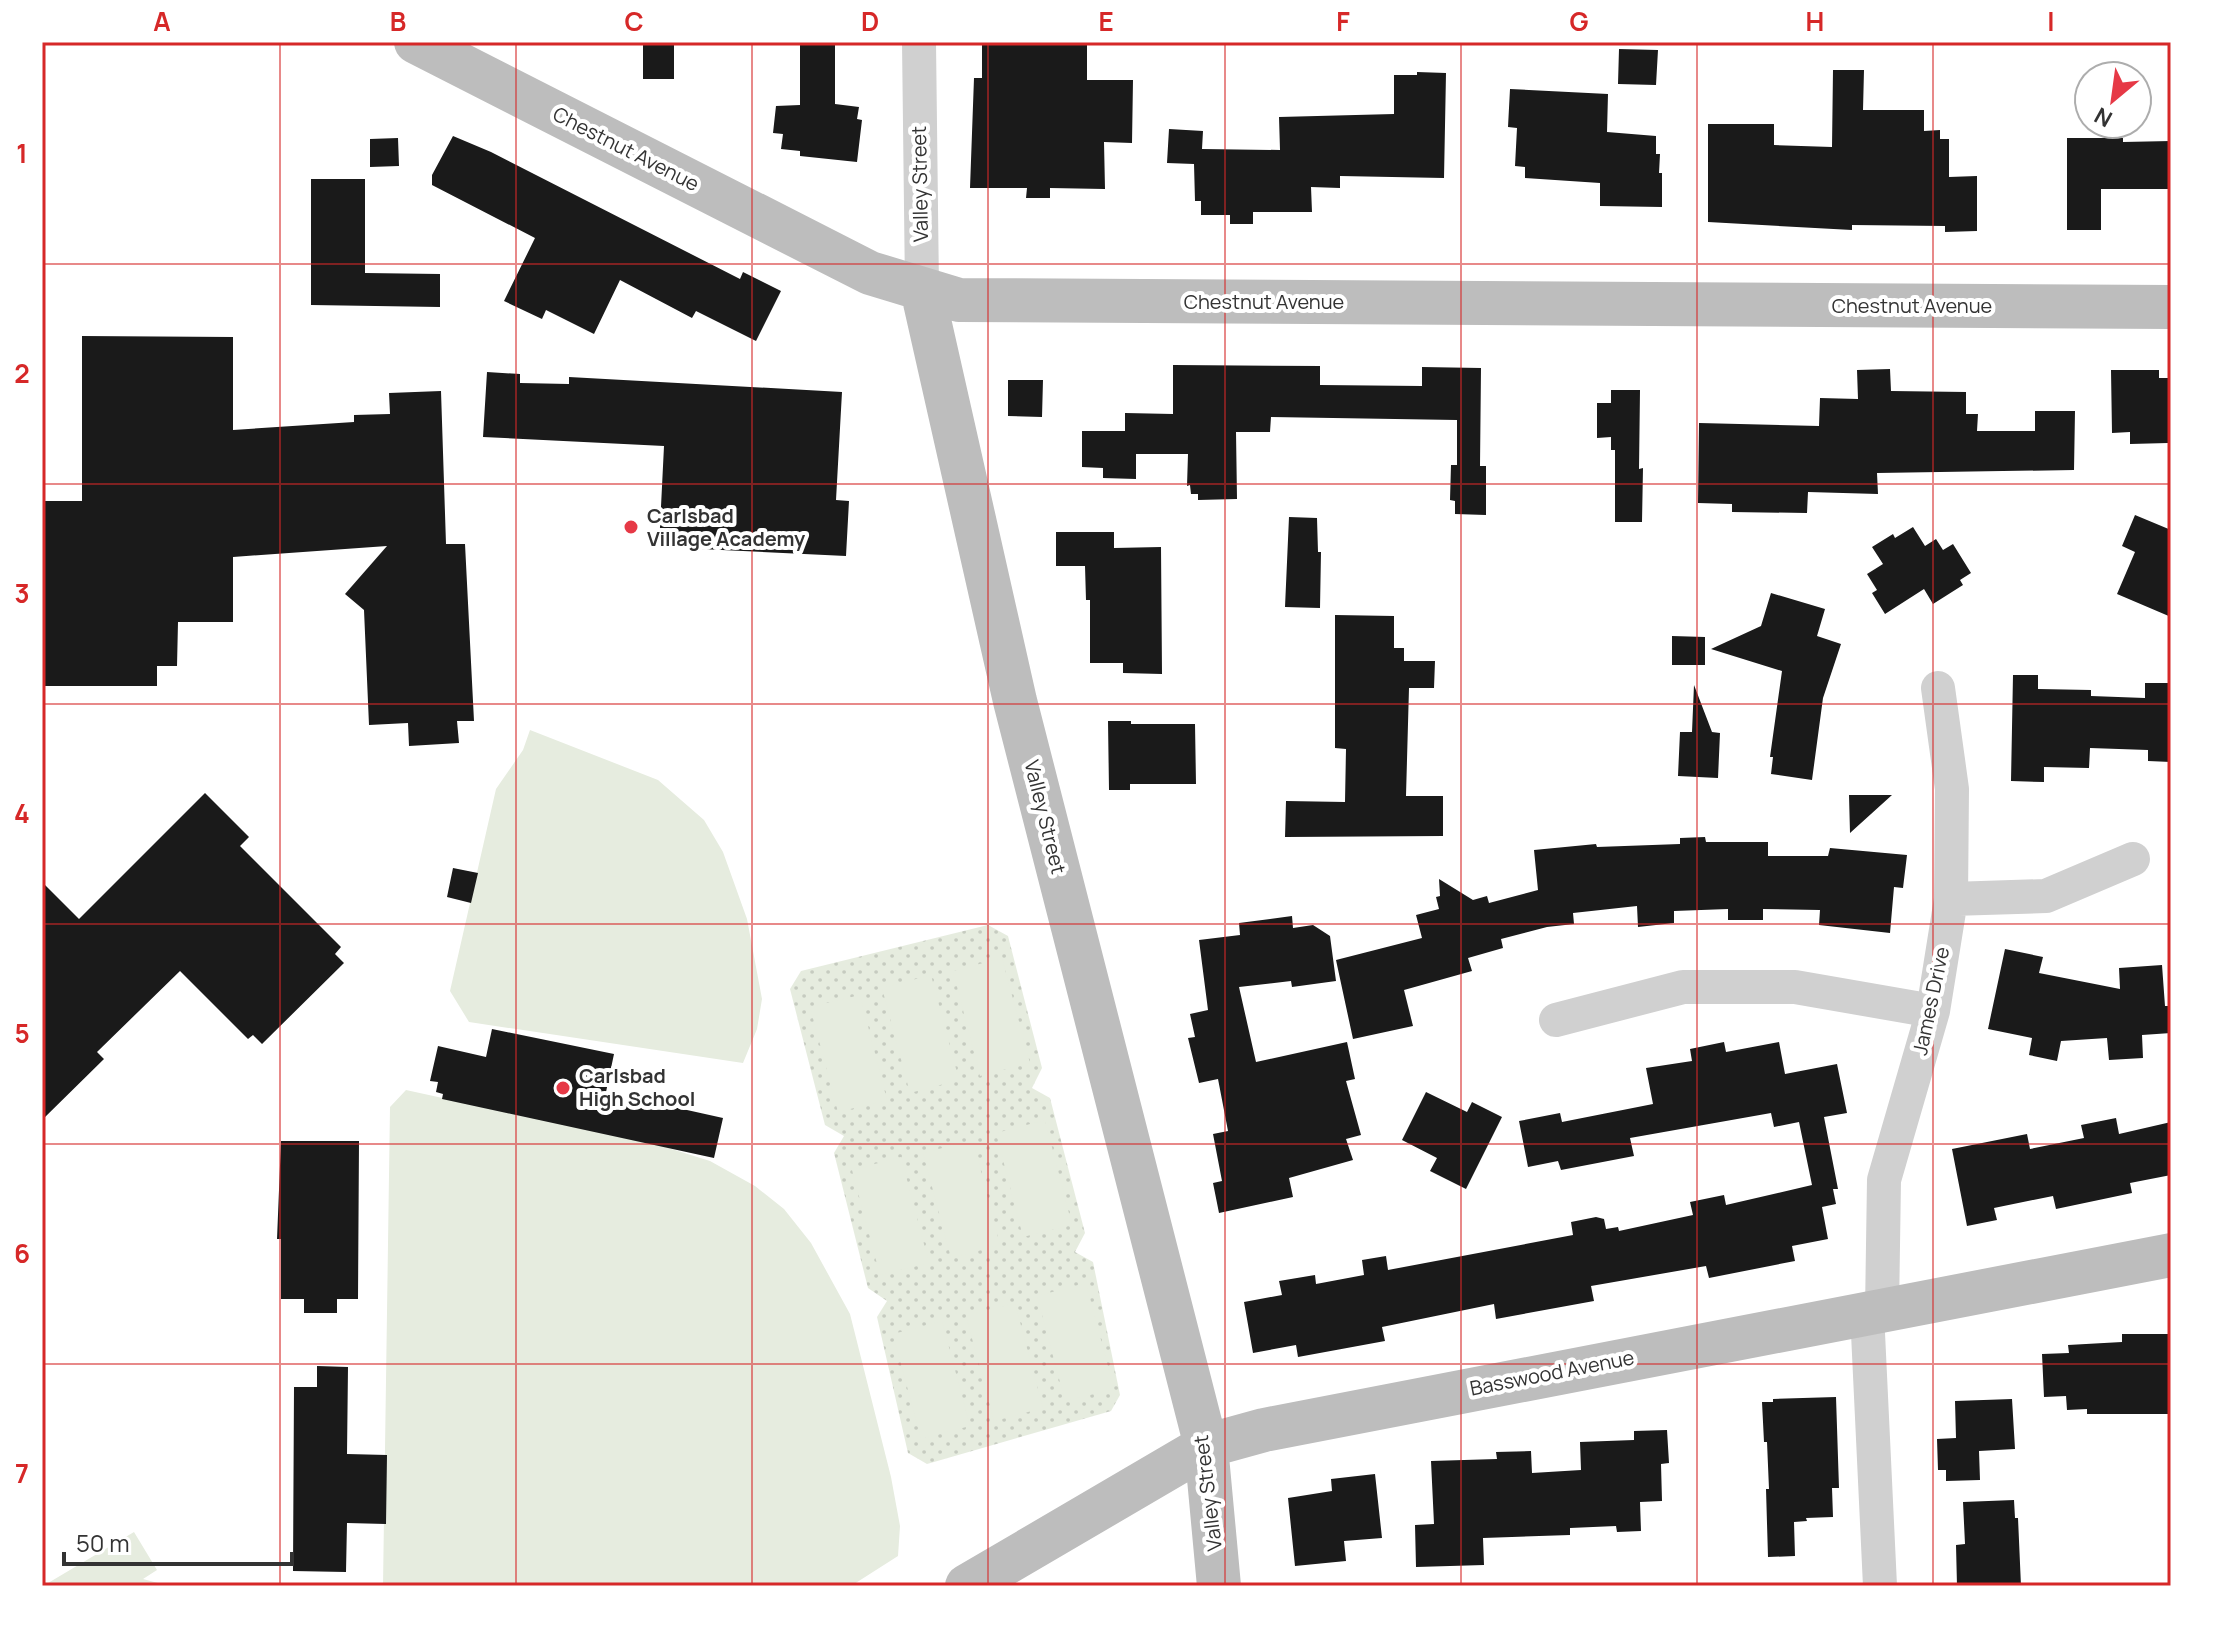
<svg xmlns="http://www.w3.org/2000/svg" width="2213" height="1628" font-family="Manrope,sans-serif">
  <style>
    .green { fill: url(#green-dots) }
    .pitch { fill: #e6ecdf }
    .building { fill: #1a1a1a }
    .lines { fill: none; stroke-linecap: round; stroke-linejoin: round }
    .street { stroke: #d0d0d0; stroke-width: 34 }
    .secondary { stroke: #bdbdbd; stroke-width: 44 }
    .grid { fill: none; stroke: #d62828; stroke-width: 2; stroke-opacity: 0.55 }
    .poi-dot { fill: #e63946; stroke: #fff; stroke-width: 3 }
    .labels { text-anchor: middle; stroke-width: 8; stroke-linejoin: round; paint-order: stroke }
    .street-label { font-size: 20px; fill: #333; stroke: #fff }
    .poi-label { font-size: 20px; font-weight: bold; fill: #333; stroke: #fff; text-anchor: start }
    .neatline { fill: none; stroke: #d62828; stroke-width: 3 }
    .grid-label { font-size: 26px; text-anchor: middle; font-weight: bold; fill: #d62828 }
  </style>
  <defs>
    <pattern id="green-dots" width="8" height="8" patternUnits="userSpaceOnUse" patternTransform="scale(2)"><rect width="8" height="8" fill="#e6ecdf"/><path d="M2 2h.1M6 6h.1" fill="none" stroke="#c6cbc0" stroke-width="1.8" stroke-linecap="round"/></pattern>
  </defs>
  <rect width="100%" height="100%" fill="#fff"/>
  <!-- green -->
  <path class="green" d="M 988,925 L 1008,936 L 1042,1068 L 1032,1088 L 1050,1098 L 1085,1233 L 1075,1252 L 1093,1262 L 1120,1395 L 1111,1411 L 927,1464 L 908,1453 L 877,1317 L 887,1301 L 868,1288 L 834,1153 L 844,1136 L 825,1125 L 790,989 L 801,971 Z"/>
  <!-- pitch -->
  <path class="pitch" d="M 530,730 L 658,780 L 704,820 L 723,852 L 747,919 L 762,999 L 757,1029 L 743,1063 L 469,1022 L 450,991 L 496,789 L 523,750 Z
    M 1002,958 L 1030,1063 L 980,1076 L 953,971 Z
    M 931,975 L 959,1080 L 910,1093 L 882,988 Z
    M 860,995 L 887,1100 L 838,1112 L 810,1007 Z
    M 406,1090 L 662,1146 L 710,1161 L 755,1186 L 784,1209 L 811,1243 L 850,1314 L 891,1477 L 900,1526 L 898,1556 L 851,1586 L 383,1586 L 390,1107 Z
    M 1045,1120 L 1072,1225 L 1023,1237 L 996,1133 Z
    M 973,1140 L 1000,1245 L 951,1258 L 923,1153 Z
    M 901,1157 L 929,1263 L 880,1275 L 852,1170 Z
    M 1086,1283 L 1114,1389 L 1065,1401 L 1037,1296 Z
    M 1015,1303 L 1043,1408 L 994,1421 L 966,1316 Z
    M 942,1321 L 970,1426 L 921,1439 L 893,1334 Z
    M 134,1532 L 157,1570 L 143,1579 L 169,1586 L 43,1586 Z"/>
  <!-- building -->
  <path class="building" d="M 643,42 L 674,42 L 674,79 L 643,79 Z
    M 800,42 L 835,42 L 835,104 L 859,107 L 857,119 L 862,120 L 857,162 L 800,156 L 800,151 L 781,149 L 783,134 L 773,133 L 776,106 L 800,105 Z
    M 982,42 L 1087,42 L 1087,80 L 1133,80 L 1132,143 L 1104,142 L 1105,189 L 1050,188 L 1050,198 L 1026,198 L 1027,188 L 970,188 L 974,78 L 982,78 Z
    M 1619,49 L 1658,50 L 1656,85 L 1618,84 Z
    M 1833,70 L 1864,70 L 1863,110 L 1924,110 L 1924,131 L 1940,130 L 1940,139 L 1949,139 L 1949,177 L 1977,176 L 1977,231 L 1945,232 L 1945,226 L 1852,225 L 1852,230 L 1708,222 L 1708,124 L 1774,124 L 1774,145 L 1832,147 Z
    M 1417,72 L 1446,73 L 1444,178 L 1340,176 L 1340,188 L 1311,187 L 1312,212 L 1253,212 L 1253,224 L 1230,224 L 1230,215 L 1201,215 L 1201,201 L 1195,201 L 1194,164 L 1167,163 L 1169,129 L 1203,131 L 1202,149 L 1280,150 L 1279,117 L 1394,114 L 1394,75 L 1417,75 Z
    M 1510,89 L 1608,94 L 1607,132 L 1656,136 L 1656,154 L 1660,154 L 1659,173 L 1662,173 L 1662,207 L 1600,206 L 1600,183 L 1525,178 L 1525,167 L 1515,166 L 1517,128 L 1508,127 Z
    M 453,136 L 491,152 L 740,279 L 743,272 L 781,291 L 756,341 L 696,311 L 692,318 L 620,280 L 594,334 L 546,310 L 542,319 L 504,301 L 535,238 L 432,185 L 432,175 Z
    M 398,138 L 399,166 L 370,167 L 370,139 Z
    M 2067,138 L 2123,138 L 2123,142 L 2171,141 L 2171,189 L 2101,189 L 2101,230 L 2067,230 Z
    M 311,179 L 365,179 L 365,273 L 440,274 L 440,307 L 311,305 Z
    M 82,336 L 233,337 L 233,430 L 354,422 L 354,415 L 390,414 L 389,393 L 441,391 L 446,544 L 465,544 L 474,721 L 457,721 L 459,743 L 409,746 L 408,723 L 369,725 L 364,610 L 345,594 L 387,546 L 233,557 L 233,622 L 178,622 L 177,666 L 157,666 L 157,686 L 42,686 L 42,501 L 82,501 Z
    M 1173,365 L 1320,366 L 1320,385 L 1422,386 L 1422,367 L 1481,368 L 1480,466 L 1486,466 L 1486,515 L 1455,514 L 1455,501 L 1450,500 L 1451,465 L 1457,465 L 1457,420 L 1271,417 L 1270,432 L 1236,432 L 1237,499 L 1198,500 L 1198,494 L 1191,494 L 1190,485 L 1187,486 L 1188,454 L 1136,454 L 1136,479 L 1103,478 L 1103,468 L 1082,467 L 1082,431 L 1125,431 L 1125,413 L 1173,414 Z
    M 1890,369 L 1891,391 L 1966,392 L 1966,414 L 1978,414 L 1977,431 L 2035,431 L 2035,411 L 2075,411 L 2074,470 L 1877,473 L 1878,494 L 1808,492 L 1807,513 L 1732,512 L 1732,504 L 1698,503 L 1699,423 L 1819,426 L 1820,398 L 1858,399 L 1857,370 Z
    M 2111,370 L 2159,370 L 2159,378 L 2171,378 L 2171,431 L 2168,443 L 2130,444 L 2130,432 L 2112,433 Z
    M 487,372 L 520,374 L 520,383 L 569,384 L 569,377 L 842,392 L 836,500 L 849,501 L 846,556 L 659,547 L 664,446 L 483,437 Z
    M 1008,380 L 1043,380 L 1042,417 L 1008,416 Z
    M 1611,390 L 1640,390 L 1639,469 L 1643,468 L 1642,522 L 1615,522 L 1615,450 L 1611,450 L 1611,437 L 1597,438 L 1597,403 L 1611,403 Z
    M 2135,515 L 2171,530 L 2171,617 L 2117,594 L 2135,552 L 2122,546 Z
    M 1289,517 L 1317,518 L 1318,552 L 1321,552 L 1320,608 L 1285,607 Z
    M 1913,527 L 1925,546 L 1936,539 L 1943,550 L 1953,544 L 1971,573 L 1960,580 L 1963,585 L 1933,604 L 1924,589 L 1885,614 L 1872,593 L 1877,590 L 1867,574 L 1883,564 L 1872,547 L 1893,534 L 1895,538 Z
    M 1056,532 L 1114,532 L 1114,548 L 1161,547 L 1162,674 L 1123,673 L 1123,663 L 1090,663 L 1090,600 L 1086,600 L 1085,566 L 1056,566 Z
    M 1771,593 L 1825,609 L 1817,636 L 1841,644 L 1823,698 L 1812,780 L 1771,774 L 1773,757 L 1770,757 L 1782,671 L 1711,649 L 1761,626 Z
    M 1335,615 L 1394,616 L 1394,648 L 1404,648 L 1404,661 L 1435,661 L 1434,688 L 1409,688 L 1406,796 L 1443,796 L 1443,836 L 1285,837 L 1286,801 L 1345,802 L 1346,749 L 1335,748 Z
    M 1672,636 L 1705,637 L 1705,665 L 1672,665 Z
    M 2013,675 L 2038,675 L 2038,689 L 2091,690 L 2091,696 L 2145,698 L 2145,683 L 2171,683 L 2171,762 L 2148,761 L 2148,750 L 2090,748 L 2089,768 L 2044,767 L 2044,782 L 2011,781 Z
    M 1694,685 L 1712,732 L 1720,733 L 1718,778 L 1678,776 L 1680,732 L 1692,732 Z
    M 1108,721 L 1131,721 L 1131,724 L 1195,724 L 1196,784 L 1130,784 L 1130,790 L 1109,790 Z
    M 205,793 L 249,837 L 240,846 L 341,947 L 335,954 L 344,963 L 262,1044 L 253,1035 L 248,1039 L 180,971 L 97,1052 L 104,1059 L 42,1120 L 42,882 L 79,919 Z
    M 1849,795 L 1892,795 L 1850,833 Z
    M 1705,837 L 1706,842 L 1768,842 L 1768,856 L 1828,856 L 1830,848 L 1907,855 L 1903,888 L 1894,887 L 1890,933 L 1819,925 L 1820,910 L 1763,909 L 1763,920 L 1728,920 L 1728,909 L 1674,911 L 1674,923 L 1638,927 L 1637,906 L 1573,913 L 1574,924 L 1547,927 L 1501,939 L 1503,948 L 1468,958 L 1472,971 L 1404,990 L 1413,1026 L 1353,1039 L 1336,960 L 1422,938 L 1416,915 L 1439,909 L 1436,897 L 1440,896 L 1439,879 L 1473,900 L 1487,896 L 1489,903 L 1538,890 L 1534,850 L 1596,844 L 1597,847 L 1680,844 L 1680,838 Z
    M 453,868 L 478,873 L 471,903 L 447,897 Z
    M 1292,916 L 1293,928 L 1313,925 L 1330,936 L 1336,981 L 1292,987 L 1291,981 L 1239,987 L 1256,1062 L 1347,1042 L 1355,1079 L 1346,1081 L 1361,1135 L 1346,1139 L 1353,1160 L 1289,1178 L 1293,1197 L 1219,1213 L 1213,1183 L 1222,1181 L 1213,1134 L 1228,1131 L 1218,1079 L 1199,1083 L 1188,1038 L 1195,1037 L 1190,1014 L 1208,1010 L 1199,940 L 1240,935 L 1239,923 Z
    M 2005,949 L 2043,957 L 2039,973 L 2120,989 L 2119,968 L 2162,965 L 2165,1006 L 2171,1006 L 2171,1033 L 2142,1035 L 2143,1058 L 2109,1060 L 2107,1038 L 2061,1041 L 2057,1061 L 2029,1055 L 2032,1038 L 1988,1029 Z
    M 492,1029 L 614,1054 L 606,1092 L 723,1118 L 714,1158 L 442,1099 L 443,1094 L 436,1092 L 438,1082 L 430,1081 L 438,1046 L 486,1057 Z
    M 1724,1042 L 1726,1052 L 1779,1042 L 1785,1074 L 1837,1064 L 1847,1113 L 1824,1117 L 1838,1189 L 1833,1189 L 1836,1204 L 1822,1207 L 1828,1239 L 1792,1246 L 1795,1261 L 1709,1278 L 1706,1266 L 1591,1286 L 1594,1301 L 1496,1319 L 1494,1304 L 1382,1327 L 1385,1341 L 1298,1357 L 1296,1345 L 1253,1353 L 1244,1302 L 1282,1295 L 1279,1281 L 1315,1275 L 1316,1284 L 1364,1275 L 1362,1260 L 1386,1256 L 1388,1270 L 1573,1235 L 1571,1222 L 1596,1217 L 1604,1219 L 1606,1229 L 1618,1227 L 1619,1231 L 1693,1215 L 1690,1202 L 1724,1195 L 1726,1205 L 1812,1185 L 1799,1122 L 1774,1127 L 1771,1113 L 1630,1138 L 1634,1156 L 1561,1170 L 1558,1161 L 1528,1167 L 1519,1121 L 1560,1113 L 1562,1122 L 1653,1104 L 1646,1068 L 1692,1061 L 1690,1049 Z
    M 1426,1092 L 1467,1112 L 1472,1102 L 1502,1117 L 1466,1189 L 1430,1171 L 1437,1158 L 1402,1140 Z
    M 2116,1118 L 2119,1134 L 2171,1122 L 2171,1175 L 2130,1183 L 2132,1193 L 2056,1209 L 2053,1196 L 1994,1208 L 1997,1220 L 1967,1226 L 1952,1149 L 2027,1134 L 2030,1149 L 2084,1138 L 2081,1125 Z
    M 281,1141 L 359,1141 L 358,1299 L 337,1299 L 337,1313 L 304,1313 L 304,1299 L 281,1299 L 281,1239 L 277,1239 Z
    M 2122,1334 L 2171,1334 L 2171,1414 L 2087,1414 L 2087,1409 L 2067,1410 L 2066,1396 L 2044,1397 L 2042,1354 L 2069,1353 L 2068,1345 L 2122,1342 Z
    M 317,1366 L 348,1367 L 347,1454 L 387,1455 L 386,1524 L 347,1523 L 346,1572 L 293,1571 L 294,1387 L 317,1387 Z
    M 1836,1397 L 1839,1488 L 1832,1488 L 1833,1517 L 1806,1518 L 1807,1521 L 1794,1522 L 1795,1556 L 1768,1557 L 1766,1489 L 1769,1489 L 1767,1442 L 1764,1442 L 1762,1402 L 1773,1402 L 1773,1399 Z
    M 2012,1399 L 2015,1449 L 1979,1451 L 1980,1480 L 1946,1481 L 1946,1470 L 1938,1470 L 1937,1439 L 1956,1438 L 1955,1401 Z
    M 1667,1430 L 1669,1463 L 1661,1464 L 1662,1501 L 1640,1502 L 1641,1531 L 1617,1532 L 1616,1526 L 1570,1528 L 1570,1535 L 1483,1538 L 1484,1565 L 1416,1567 L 1415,1525 L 1434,1524 L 1431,1461 L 1497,1459 L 1496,1452 L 1531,1451 L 1532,1473 L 1581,1470 L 1580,1442 L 1634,1440 L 1634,1431 Z
    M 1375,1474 L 1382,1538 L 1344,1541 L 1346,1561 L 1295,1566 L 1288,1498 L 1332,1491 L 1331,1479 Z
    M 2014,1500 L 2015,1518 L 2018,1518 L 2021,1586 L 1957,1586 L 1956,1545 L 1965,1544 L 1963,1502 Z"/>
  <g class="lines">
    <!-- street -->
    <path class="street" d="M 919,42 L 922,289
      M 1951,899 L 2046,896 L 2133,859
      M 1556,1020 L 1683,987 L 1795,987 L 1933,1011
      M 1882,1311 L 1884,1180 L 1933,1011 L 1951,899 L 1952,789 L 1938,688
      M 1867,1312 L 1880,1586"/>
    <!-- secondary -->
    <path class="secondary" d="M 416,42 L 870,273 L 959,300 L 2171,307
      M 922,289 L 1015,701 L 1206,1446 L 1219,1586
      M 967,1586 L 1206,1446 L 1264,1430 L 2171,1255"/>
  </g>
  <!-- grid -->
  <path class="grid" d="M 280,42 L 280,1586M 516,42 L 516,1586M 752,42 L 752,1586M 988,42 L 988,1586M 1225,42 L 1225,1586M 1461,42 L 1461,1586M 1697,42 L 1697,1586M 1933,42 L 1933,1586M 42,264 L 2171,264M 42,484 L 2171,484M 42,704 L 2171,704M 42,924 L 2171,924M 42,1144 L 2171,1144M 42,1364 L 2171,1364"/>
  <!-- markers -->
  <g class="poi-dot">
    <circle cx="631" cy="527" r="8"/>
    <circle cx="563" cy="1088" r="8"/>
  </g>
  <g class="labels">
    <!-- street labels -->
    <g class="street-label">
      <text transform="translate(626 149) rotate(27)" y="7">Chestnut Avenue</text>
      <text transform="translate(920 184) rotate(-91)" y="7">Valley Street</text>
      <text x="1264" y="309">Chestnut Avenue</text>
      <text x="1912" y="313">Chestnut Avenue</text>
      <text transform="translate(1045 817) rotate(76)" y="7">Valley Street</text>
      <text transform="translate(1931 1001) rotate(-78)" y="7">James Drive</text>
      <text transform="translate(1552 1373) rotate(-11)" y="7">Basswood Avenue</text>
      <text transform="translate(1208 1493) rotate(-97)" y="7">Valley Street</text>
    </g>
    <!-- poi labels -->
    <g class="poi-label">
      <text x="647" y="523">Carlsbad<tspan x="647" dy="23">Village Academy</tspan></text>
      <text x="579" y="1083">Carlsbad<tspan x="579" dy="23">High School</tspan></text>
    </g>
  </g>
  <!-- border -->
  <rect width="2213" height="1628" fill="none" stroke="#ffffff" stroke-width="88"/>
  <!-- north arrow -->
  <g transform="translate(2113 100) rotate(209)"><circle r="38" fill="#ffffff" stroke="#adadad" stroke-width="2"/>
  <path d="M0-6L14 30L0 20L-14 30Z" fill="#e63946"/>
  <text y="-12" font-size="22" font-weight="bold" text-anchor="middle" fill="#333333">N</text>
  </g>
  <!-- scale -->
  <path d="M64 1552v12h228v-12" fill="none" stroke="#333333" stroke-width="4"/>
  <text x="76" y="1552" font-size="24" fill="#333333" stroke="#ffffff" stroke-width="6" paint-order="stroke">50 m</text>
  <rect x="44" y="44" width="2125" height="1540" class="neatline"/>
  <g class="grid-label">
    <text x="162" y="31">A</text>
    <text x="398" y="31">B</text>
    <text x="634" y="31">C</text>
    <text x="870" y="31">D</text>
    <text x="1106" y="31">E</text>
    <text x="1343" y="31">F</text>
    <text x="1579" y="31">G</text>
    <text x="1815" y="31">H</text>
    <text x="2051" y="31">I</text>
    <text x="22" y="163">1</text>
    <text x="22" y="383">2</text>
    <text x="22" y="603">3</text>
    <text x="22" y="823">4</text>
    <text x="22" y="1043">5</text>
    <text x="22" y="1263">6</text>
    <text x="22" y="1483">7</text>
  </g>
</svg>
